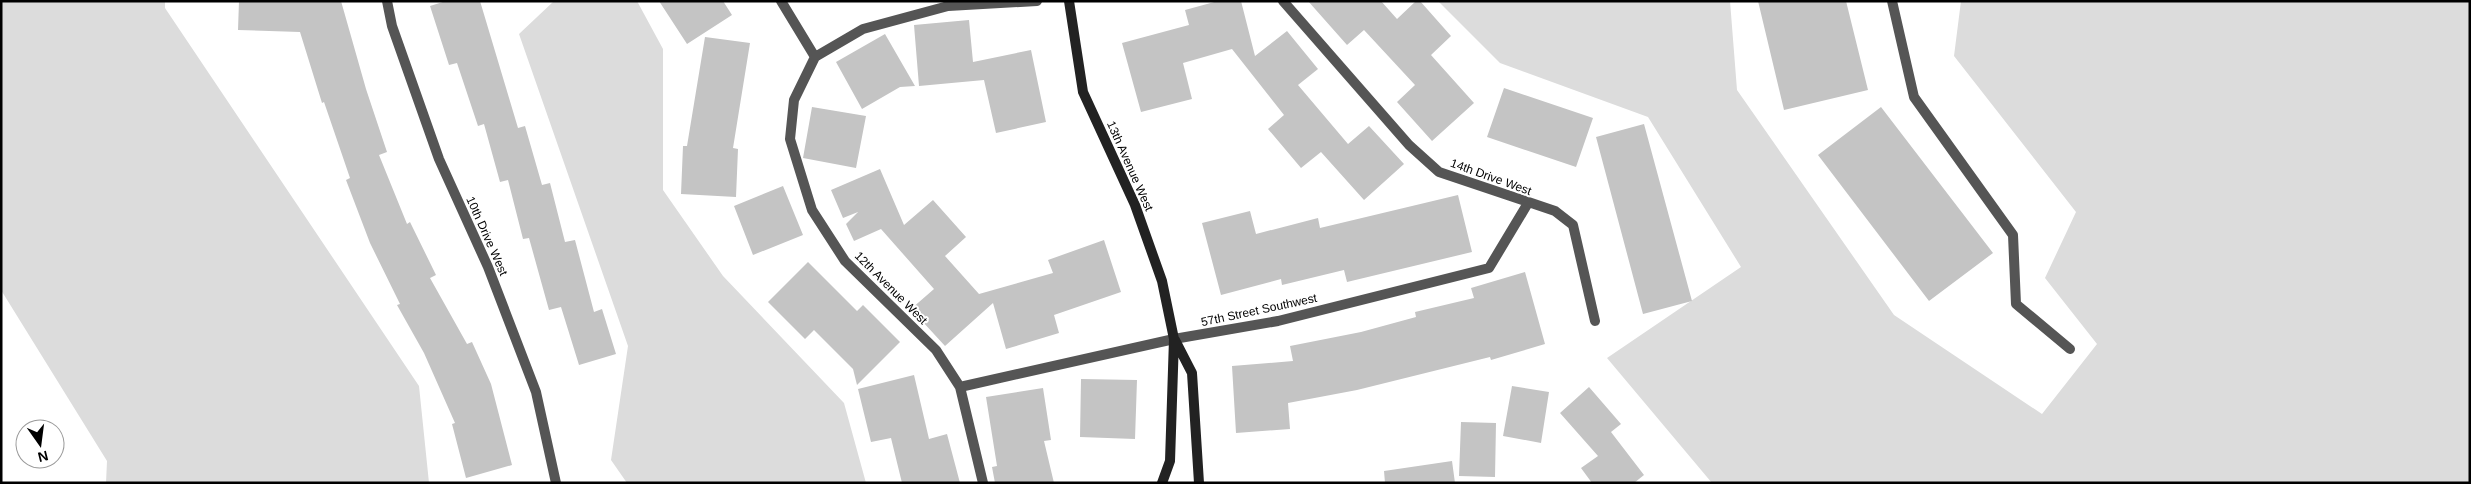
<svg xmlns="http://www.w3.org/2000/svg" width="2471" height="484" font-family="Helvetica,sans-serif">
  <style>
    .green { fill: #dcdcdc }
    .building { fill: #c4c4c4 }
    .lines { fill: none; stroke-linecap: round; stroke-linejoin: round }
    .lane { stroke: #555; stroke-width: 10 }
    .street { stroke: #555; stroke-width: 10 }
    .secondary { stroke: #222; stroke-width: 10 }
    .labels { text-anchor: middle; stroke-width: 4; stroke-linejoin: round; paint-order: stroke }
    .street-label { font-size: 12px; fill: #000; stroke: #fff }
  </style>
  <rect width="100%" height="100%" fill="#fff"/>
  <!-- green -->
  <path class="green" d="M 1,1 L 165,1 L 165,8 L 419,386 L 429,483 L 106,483 L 107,461 L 1,290 Z
    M 554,1 L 637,1 L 663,49 L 663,190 L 723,276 L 844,403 L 866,483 L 627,483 L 611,460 L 628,346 L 519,34 Z
    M 1438,1 L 1730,1 L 1737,90 L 1894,315 L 2042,414 L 2097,344 L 2045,278 L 2076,212 L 1954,56 L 1961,1 L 2470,1 L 2470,483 L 1712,483 L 1607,358 L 1741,267 L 1648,117 L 1500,63 Z"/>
  <!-- building -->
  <path class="building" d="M 239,1 L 341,1 L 366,89 L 387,152 L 379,155 L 407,224 L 410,222 L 436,275 L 430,278 L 467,344 L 472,342 L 491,384 L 512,465 L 466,478 L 452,424 L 455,423 L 424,353 L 397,305 L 400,304 L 370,243 L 346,180 L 350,178 L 324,102 L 322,103 L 300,32 L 238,30 Z
    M 446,1 L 480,1 L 518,128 L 525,126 L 542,185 L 550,183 L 565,242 L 575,240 L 594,312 L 602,309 L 616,354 L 579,365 L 561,307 L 549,310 L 529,238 L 523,239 L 508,180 L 500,182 L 484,124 L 478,126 L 457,63 L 449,65 L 430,6 Z
    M 659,1 L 723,1 L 732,15 L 687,44 Z
    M 1218,1 L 1241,1 L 1255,56 L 1287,31 L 1318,69 L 1298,85 L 1348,144 L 1369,126 L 1404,164 L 1364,200 L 1321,152 L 1301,168 L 1268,129 L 1284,115 L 1232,49 L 1183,63 L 1192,99 L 1141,112 L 1122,43 L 1189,25 L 1185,10 Z
    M 1308,1 L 1381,1 L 1397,19 L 1416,1 L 1420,1 L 1451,36 L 1431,55 L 1474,103 L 1432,141 L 1397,102 L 1415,85 L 1364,30 L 1347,45 Z
    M 1758,1 L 1846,1 L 1868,90 L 1784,110 Z
    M 969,20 L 973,62 L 1031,50 L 1046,122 L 996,133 L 984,80 L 919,86 L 914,25 Z
    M 885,34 L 915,86 L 900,87 L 862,109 L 836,62 Z
    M 705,37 L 750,43 L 733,148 L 738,149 L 736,197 L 681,194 L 683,146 L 687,146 Z
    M 1504,88 L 1593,118 L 1576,167 L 1487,137 Z
    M 812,107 L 866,116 L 856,168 L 803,158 Z
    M 1881,107 L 1993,253 L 1929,301 L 1818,155 Z
    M 1644,124 L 1692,301 L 1643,314 L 1596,137 Z
    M 880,169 L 904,225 L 933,200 L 966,237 L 945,256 L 979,294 L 1053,273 L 1048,260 L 1104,240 L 1121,292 L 1054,315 L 1059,333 L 1006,349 L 993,303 L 945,346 L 911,309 L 934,289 L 881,229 L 854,241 L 846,224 L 858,212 L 843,218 L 831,190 Z
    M 783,186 L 803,235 L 753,255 L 734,206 Z
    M 1458,195 L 1472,252 L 1347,282 L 1344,270 L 1282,285 L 1281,279 L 1221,295 L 1202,223 L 1250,211 L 1256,234 L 1318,218 L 1320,228 Z
    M 808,262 L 857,311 L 863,305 L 900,342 L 857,385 L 853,369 L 814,330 L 805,339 L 768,302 Z
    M 1525,272 L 1545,344 L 1491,360 L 1490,357 L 1357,390 L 1288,403 L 1290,429 L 1236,433 L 1232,366 L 1293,361 L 1290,346 L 1361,332 L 1416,317 L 1415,312 L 1474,298 L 1471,288 Z
    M 914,375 L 929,439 L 947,434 L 960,483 L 902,483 L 891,438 L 871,442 L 858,389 Z
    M 1081,379 L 1137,380 L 1135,439 L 1080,437 Z
    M 1512,386 L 1549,392 L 1541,443 L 1503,436 Z
    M 1589,387 L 1621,424 L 1611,432 L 1644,475 L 1634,483 L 1592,483 L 1581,468 L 1598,456 L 1560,413 Z
    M 1043,388 L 1051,440 L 1044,441 L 1054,483 L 995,483 L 992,467 L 997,466 L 986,397 Z
    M 1461,422 L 1496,423 L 1495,477 L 1459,476 Z
    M 1452,461 L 1455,483 L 1385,483 L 1384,471 Z"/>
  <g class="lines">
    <!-- lane -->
    <path class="lane" d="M 1892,1 L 1914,97 L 2013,235 L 2016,304 L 2070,349"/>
    <!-- street -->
    <path class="street" d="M 387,1 L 392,26 L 439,159 L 488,267 L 536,392 L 556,483
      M 781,1 L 815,57 L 794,100 L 790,139 L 812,210 L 845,261 L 936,350 L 960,387 L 983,483
      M 1283,1 L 1409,145 L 1439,172 L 1555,211 L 1573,225 L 1595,321
      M 815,57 L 863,29 L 948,6 L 1037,1
      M 960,387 L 1174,339 L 1278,321 L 1489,268 L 1528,203"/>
    <!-- secondary -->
    <path class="secondary" d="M 1069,1 L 1083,92 L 1135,205 L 1162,281 L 1174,339 L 1170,461 L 1162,483
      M 1175,340 L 1192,373 L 1199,483"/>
  </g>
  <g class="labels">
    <!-- street labels -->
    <g class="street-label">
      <text transform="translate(1130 166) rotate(66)" y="4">13th Avenue West</text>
      <text transform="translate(1491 177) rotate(20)" y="4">14th Drive West</text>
      <text transform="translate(487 236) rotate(66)" y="4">10th Drive West</text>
      <text transform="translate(891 288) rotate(45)" y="4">12th Avenue West</text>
      <text transform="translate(1259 310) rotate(-12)" y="4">57th Street Southwest</text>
    </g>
  </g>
  <!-- border -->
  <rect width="2471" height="484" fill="none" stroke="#000000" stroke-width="5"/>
  <!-- north arrow -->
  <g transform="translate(40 444) rotate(166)"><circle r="24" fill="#ffffff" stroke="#999999"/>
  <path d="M0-4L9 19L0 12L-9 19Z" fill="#000000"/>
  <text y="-8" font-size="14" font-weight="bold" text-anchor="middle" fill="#000000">N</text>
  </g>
</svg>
